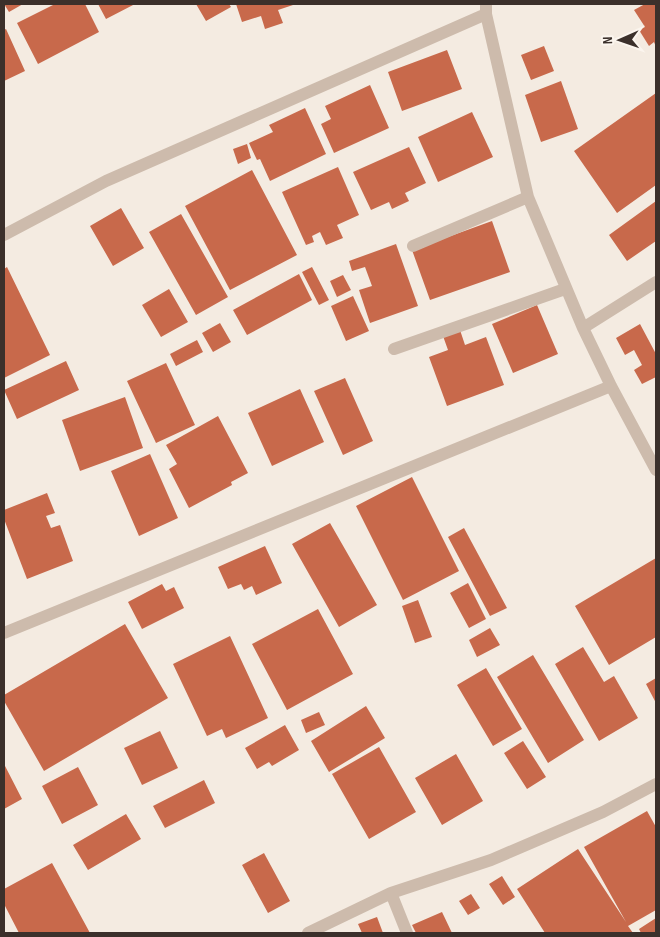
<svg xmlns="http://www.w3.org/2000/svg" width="660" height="937" font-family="'Sofia Sans Condensed',sans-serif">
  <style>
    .building { fill: #c8694b }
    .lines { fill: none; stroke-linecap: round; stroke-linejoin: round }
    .minor { stroke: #cdbbac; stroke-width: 12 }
  </style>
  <rect width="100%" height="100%" fill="#f4ebe1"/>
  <!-- building -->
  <path class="building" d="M 4,4 L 23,4 L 9,12 Z
    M 55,4 L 85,4 L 99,32 L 38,64 L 17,23 Z
    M 98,4 L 135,4 L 106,19 Z
    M 196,4 L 229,4 L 231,7 L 206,21 Z
    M 236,4 L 296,4 L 278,10 L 283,23 L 265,29 L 261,16 L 242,22 Z
    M 645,4 L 656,4 L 656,47 L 654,42 L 649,46 L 639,30 L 645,27 L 634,10 Z
    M 6,29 L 25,71 L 4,81 L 4,30 Z
    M 544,46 L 554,71 L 531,80 L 521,55 Z
    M 447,50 L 462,89 L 402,111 L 388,72 Z
    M 561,81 L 578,129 L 541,142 L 525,95 Z
    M 370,85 L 389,128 L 334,153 L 321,124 L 331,119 L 325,106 Z
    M 656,93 L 656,185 L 617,213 L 574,151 Z
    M 305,108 L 326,154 L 270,181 L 260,159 L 257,160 L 249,143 L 273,132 L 269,125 Z
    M 472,112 L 493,157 L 438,182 L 418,137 Z
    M 247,144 L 251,158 L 238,164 L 233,149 Z
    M 409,147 L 426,183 L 405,193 L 409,201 L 392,209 L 389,202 L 371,210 L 353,172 Z
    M 338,167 L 359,215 L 337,225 L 343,238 L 326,245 L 320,232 L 312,236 L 314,242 L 306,245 L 282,192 Z
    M 252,170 L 297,255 L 230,290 L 185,206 Z
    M 656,201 L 656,241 L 627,261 L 609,235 Z
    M 121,208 L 144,248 L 113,266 L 90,226 Z
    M 181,214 L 228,297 L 196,315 L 149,232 Z
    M 492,221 L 510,272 L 430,300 L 412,250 Z
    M 396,244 L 418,306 L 370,323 L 359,290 L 372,286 L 365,267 L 352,271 L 349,261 Z
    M 7,267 L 50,355 L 4,378 L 4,269 Z
    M 312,267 L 329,300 L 319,305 L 302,272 Z
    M 299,274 L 312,300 L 247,335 L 233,310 Z
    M 343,275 L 351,290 L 337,297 L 330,281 Z
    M 169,289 L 188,322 L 161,337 L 142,305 Z
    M 353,296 L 369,331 L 346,341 L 331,306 Z
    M 537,305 L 558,354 L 513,373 L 492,324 Z
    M 220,323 L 231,342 L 213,352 L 202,333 Z
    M 640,324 L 656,354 L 656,377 L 642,384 L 634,370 L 642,365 L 634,350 L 625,355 L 616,338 Z
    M 460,330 L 465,345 L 486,337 L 504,385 L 447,406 L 429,357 L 448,350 L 443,336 Z
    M 197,340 L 203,352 L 176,366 L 170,354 Z
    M 66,361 L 79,390 L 17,419 L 4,390 Z
    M 166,363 L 195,425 L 156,443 L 127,381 Z
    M 345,378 L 373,441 L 343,455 L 314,391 Z
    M 300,389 L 324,442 L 272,466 L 248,413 Z
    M 125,397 L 143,448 L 80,471 L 62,420 Z
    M 218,416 L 248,473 L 231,482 L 232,485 L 189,508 L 169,469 L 177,464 L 166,445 Z
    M 150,454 L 178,518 L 139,536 L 111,471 Z
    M 412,477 L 459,571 L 403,600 L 356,506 Z
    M 47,493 L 55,513 L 46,516 L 51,528 L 60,525 L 73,561 L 27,579 L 4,519 L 4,510 Z
    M 330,523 L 377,605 L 339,627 L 292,544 Z
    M 464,528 L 507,608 L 490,616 L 448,537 Z
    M 265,546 L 282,583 L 256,595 L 252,586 L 244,590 L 241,584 L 228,589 L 218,567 Z
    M 656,558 L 656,637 L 609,665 L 575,606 Z
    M 468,583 L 486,619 L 469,628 L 450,593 Z
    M 162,584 L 166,591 L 174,587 L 184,608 L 142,629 L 128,602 Z
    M 418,600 L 432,637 L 415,643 L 402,606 Z
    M 318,609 L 353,674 L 287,710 L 252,644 Z
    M 125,624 L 168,698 L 44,771 L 4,701 L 4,695 Z
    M 490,628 L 500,645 L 477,657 L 469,640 Z
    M 230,636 L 268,718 L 226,738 L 222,729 L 207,736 L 173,664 Z
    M 583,647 L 604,682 L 614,676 L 638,718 L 599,741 L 555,664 Z
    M 533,655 L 584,740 L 548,763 L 497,677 Z
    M 486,668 L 522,729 L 493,746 L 457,685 Z
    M 656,678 L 656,703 L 646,684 Z
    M 366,706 L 385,738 L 329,772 L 311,741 Z
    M 319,712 L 325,725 L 306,733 L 301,720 Z
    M 285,725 L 299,750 L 272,766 L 269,762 L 257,769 L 245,748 Z
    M 160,731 L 178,768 L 142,785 L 124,748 Z
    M 523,741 L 546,777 L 527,789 L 504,753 Z
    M 379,747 L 416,812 L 369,839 L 332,774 Z
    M 456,754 L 483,801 L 442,825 L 415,778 Z
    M 4,764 L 22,799 L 4,809 Z
    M 78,767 L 98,805 L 62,824 L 42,786 Z
    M 204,780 L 215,803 L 165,828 L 153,806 Z
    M 647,811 L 656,827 L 656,910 L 628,926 L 633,933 L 545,933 L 517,889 L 578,849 L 626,922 L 584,847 Z
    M 126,814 L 141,839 L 88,870 L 73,845 Z
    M 264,853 L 290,901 L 268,913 L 242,865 Z
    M 52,863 L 90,933 L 19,933 L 4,904 L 4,889 Z
    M 502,876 L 515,897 L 503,905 L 489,884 Z
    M 471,894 L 480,908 L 468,915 L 459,901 Z
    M 442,912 L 452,933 L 416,933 L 412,925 Z
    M 377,917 L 383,933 L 362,933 L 358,924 Z
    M 656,918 L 656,933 L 641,933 L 639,929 Z"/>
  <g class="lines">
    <!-- minor -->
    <path class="minor" d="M 486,4 L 486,14 L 528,197 L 583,328 L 611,386 L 656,470
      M 4,235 L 106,181 L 486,14
      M 413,246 L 528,197
      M 583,328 L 656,282
      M 394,349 L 565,289
      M 4,633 L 611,386
      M 391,893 L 407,933
      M 308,933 L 391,893 L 491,860 L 603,812 L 656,784"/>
  </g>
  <!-- border -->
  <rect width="660" height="937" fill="none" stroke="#3b302b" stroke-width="10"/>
  <!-- north arrow -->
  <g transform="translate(620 40) rotate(268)" stroke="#fbf5ee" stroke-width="4" paint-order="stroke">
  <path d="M0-4L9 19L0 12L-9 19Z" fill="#3b302b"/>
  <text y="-8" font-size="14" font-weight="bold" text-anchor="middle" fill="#3b302b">N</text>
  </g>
</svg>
